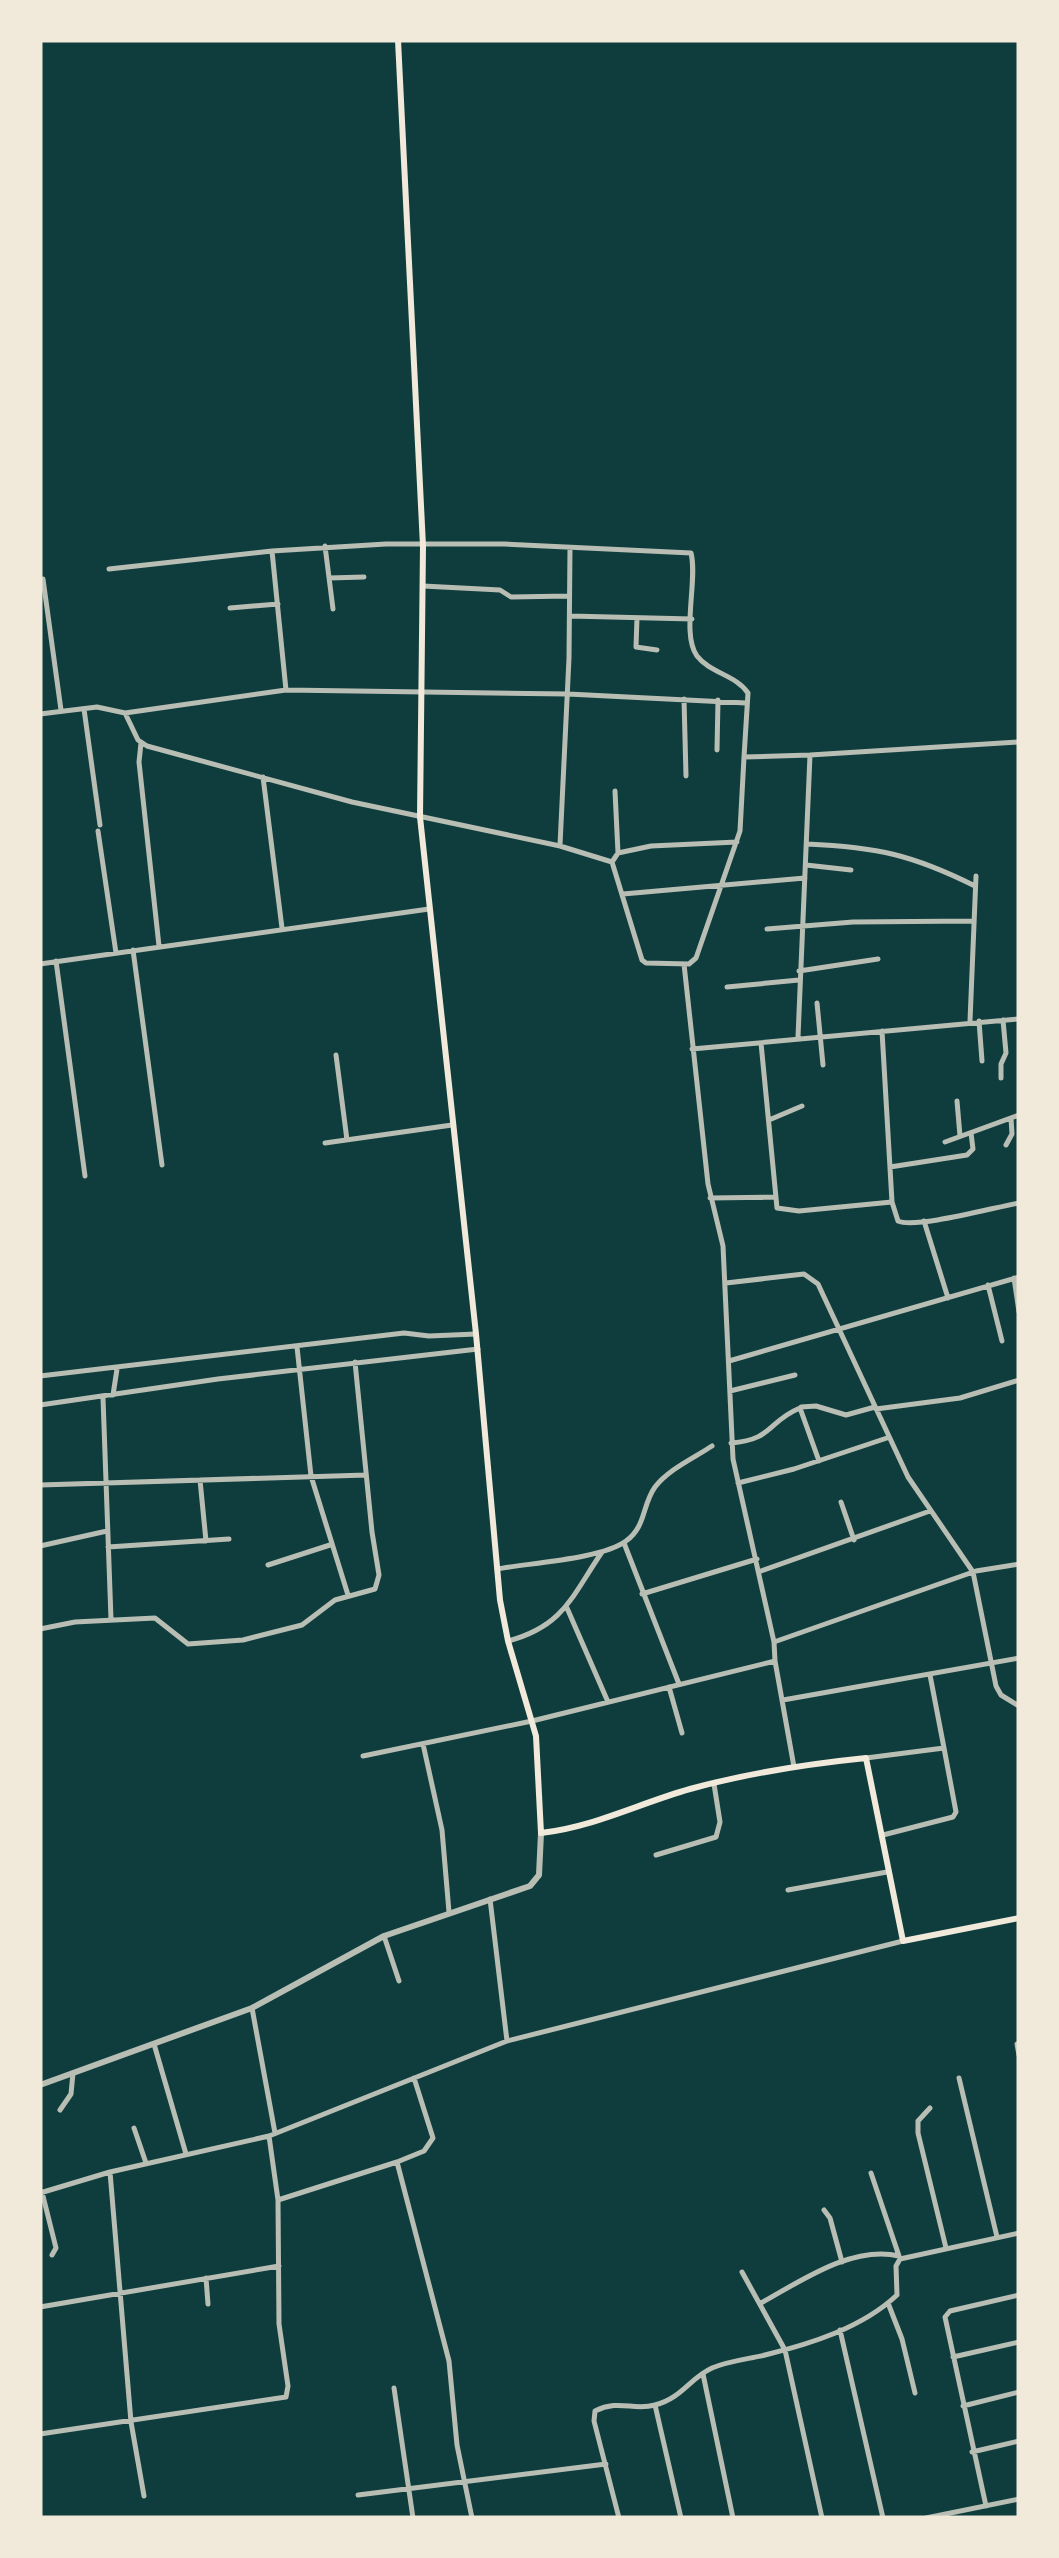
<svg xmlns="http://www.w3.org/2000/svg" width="1059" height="2558" font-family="'Noto Sans',sans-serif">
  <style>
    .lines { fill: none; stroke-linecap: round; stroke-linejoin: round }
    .minor { stroke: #b8beb3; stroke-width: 5 }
    .tertiary { stroke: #b8beb3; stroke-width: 6 }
    .secondary { stroke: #f1e9da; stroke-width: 6 }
  </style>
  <rect width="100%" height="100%" fill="#0f3d3e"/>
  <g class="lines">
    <!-- minor -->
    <path class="minor" d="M 325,546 L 333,609
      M 272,551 L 286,690
      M 109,569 L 272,551 L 386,544 L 504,544 L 691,553 C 698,580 681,634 697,656 C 710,673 736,675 748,693 L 744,757 L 810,755 L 798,1037
      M 329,578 L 364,577
      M 43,579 L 61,710
      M 423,586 L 500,590 L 511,597 L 568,596
      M 230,608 L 278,604
      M 570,616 L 692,619
      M 637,618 L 636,647 L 657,650
      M 684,699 L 686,776
      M 84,709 L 100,825
      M 125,713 L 138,740 L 147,746 L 352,802 L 560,846 L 612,862 L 642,960 L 646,963 L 689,964 L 696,958 L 740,831 L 744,757
      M 40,714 L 97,707 L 125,713 L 286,690 L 568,694 L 746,703
      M 141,743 L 139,762 L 159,946
      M 717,750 L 718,700
      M 810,755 L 1019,742
      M 263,777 L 282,928
      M 615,791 L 618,853
      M 98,831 L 116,953
      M 807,844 C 877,847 913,855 975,886
      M 560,845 L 569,658 L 570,548
      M 612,862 L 618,853 L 651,846 L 737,842
      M 806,865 L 851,870
      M 623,894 L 805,878
      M 767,929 L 853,922 L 972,921
      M 133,950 L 162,1165
      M 56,961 L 85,1176
      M 40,964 L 429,909
      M 684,964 L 708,1184 L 723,1246 L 733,1459 L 774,1642
      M 799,971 L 878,959
      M 727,987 L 799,980
      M 817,1003 L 823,1065
      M 970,1021 L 976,876
      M 979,1021 L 982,1061
      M 882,1031 L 892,1202 L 898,1221 C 916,1229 995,1207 1019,1203
      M 761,1043 L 777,1208 L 799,1211 L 892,1202
      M 692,1049 L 1019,1019
      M 336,1055 L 347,1140
      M 1001,1078 L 1001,1064 L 1006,1053 L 1003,1020
      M 957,1101 L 960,1136
      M 769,1120 L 802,1106
      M 945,1142 L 1019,1115
      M 325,1143 L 452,1125
      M 1006,1145 L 1012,1134 L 1011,1118
      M 890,1167 L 967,1155 L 973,1149 L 971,1133
      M 710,1198 L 774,1197
      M 924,1221 L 948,1298
      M 1014,1278 L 1019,1312
      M 726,1283 L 804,1274 L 818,1284 L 908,1477 L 973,1572 L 996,1686 L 1001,1695 L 1019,1706
      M 988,1285 L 1002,1341
      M 297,1347 L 311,1476 L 348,1595
      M 729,1361 L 1019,1277
      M 40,1376 L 404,1333 L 429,1336 L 476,1334
      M 730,1391 L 795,1375
      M 113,1395 L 117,1369
      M 103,1398 L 111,1619
      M 40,1405 L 218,1379 L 478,1349
      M 801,1407 L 816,1406 L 846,1415 L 875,1407
      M 876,1409 L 960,1398 L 1019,1380
      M 731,1443 C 773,1440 768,1421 800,1408 L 819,1461
      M 200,1480 L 206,1541
      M 738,1483 L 794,1469 L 887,1438
      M 40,1485 L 366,1475
      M 841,1502 L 854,1540
      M 624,1543 L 679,1684
      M 40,1546 L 107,1531
      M 108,1547 L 229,1539
      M 268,1565 L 330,1545
      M 497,1569 C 529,1563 602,1559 626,1541 C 646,1527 642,1505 655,1487 C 669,1469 694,1458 712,1446
      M 761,1571 L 930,1511
      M 642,1594 L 757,1559
      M 567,1608 L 608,1702
      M 40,1629 L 75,1622 L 155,1618 L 188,1644 L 243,1640 L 302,1625 L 335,1600 L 375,1589 L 379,1575 L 372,1532 L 355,1362
      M 508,1641 C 564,1626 572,1596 602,1552
      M 775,1661 L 794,1767
      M 930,1675 L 944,1748
      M 669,1687 L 682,1733
      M 783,1700 L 1019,1658
      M 423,1744 L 442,1830 L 449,1912
      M 363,1756 L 532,1721 L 775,1661 L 774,1642 L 976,1571 L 1019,1564
      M 866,1758 L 944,1748 L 956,1812 L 953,1817 L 883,1835
      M 656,1855 L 716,1837 L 720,1822 L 714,1784
      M 788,1890 L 887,1872
      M 490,1899 L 507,2041
      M 384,1936 L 399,1981
      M 252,2008 L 275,2133
      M 154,2044 L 186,2154
      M 1017,2044 L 1019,2055
      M 414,2078 L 433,2138 L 424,2151 L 397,2162 L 449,2361 L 457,2445 L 472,2518
      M 959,2078 L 997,2237
      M 930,2108 L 918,2121 L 918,2133 L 946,2248
      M 60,2110 L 71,2094 L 73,2073
      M 134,2128 L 146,2163
      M 871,2173 L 899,2256
      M 42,2192 L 56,2248 L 52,2255
      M 40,2193 L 110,2172
      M 278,2200 L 397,2162
      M 824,2210 L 830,2218 L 842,2262
      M 742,2272 L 785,2350 L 822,2518
      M 206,2278 L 208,2304
      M 761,2303 C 801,2281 852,2245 899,2256
      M 888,2303 L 902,2339 L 915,2393
      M 40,2307 L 279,2266
      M 840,2330 L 883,2518
      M 953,2357 L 1019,2342
      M 703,2374 L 733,2518
      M 394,2388 L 413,2518
      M 655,2405 L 681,2518
      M 963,2406 L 1019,2392
      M 40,2434 L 286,2397 L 288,2386 L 279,2324 L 278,2200 L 269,2136
      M 972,2452 L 1019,2441
      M 358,2495 L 606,2464
      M 144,2496 L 131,2422 L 110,2172 L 269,2136 L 507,2041 L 903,1941
      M 986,2506 L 945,2317 L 950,2311 L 1019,2295
      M 619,2518 L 594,2421 L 595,2411 C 619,2399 633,2411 655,2405 C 682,2398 690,2378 712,2368 C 728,2361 748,2359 765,2355 C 810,2344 862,2328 897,2295 L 896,2266 L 900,2259 L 1019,2233
      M 926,2518 L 1019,2499"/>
    <!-- tertiary -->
    <path class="tertiary" d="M 40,2085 L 252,2008 L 384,1936 L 530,1886 L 539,1875 L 541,1833"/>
    <!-- secondary -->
    <path class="secondary" d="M 398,40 L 423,546 L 420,817 L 476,1334 L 500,1600 L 508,1641 L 536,1736 L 541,1833 C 594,1827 640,1803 690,1789 C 748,1773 807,1764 866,1758 L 903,1941 L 1019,1918"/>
  </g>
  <!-- border -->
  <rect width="1059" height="2558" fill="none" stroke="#f1e9da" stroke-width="85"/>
</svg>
